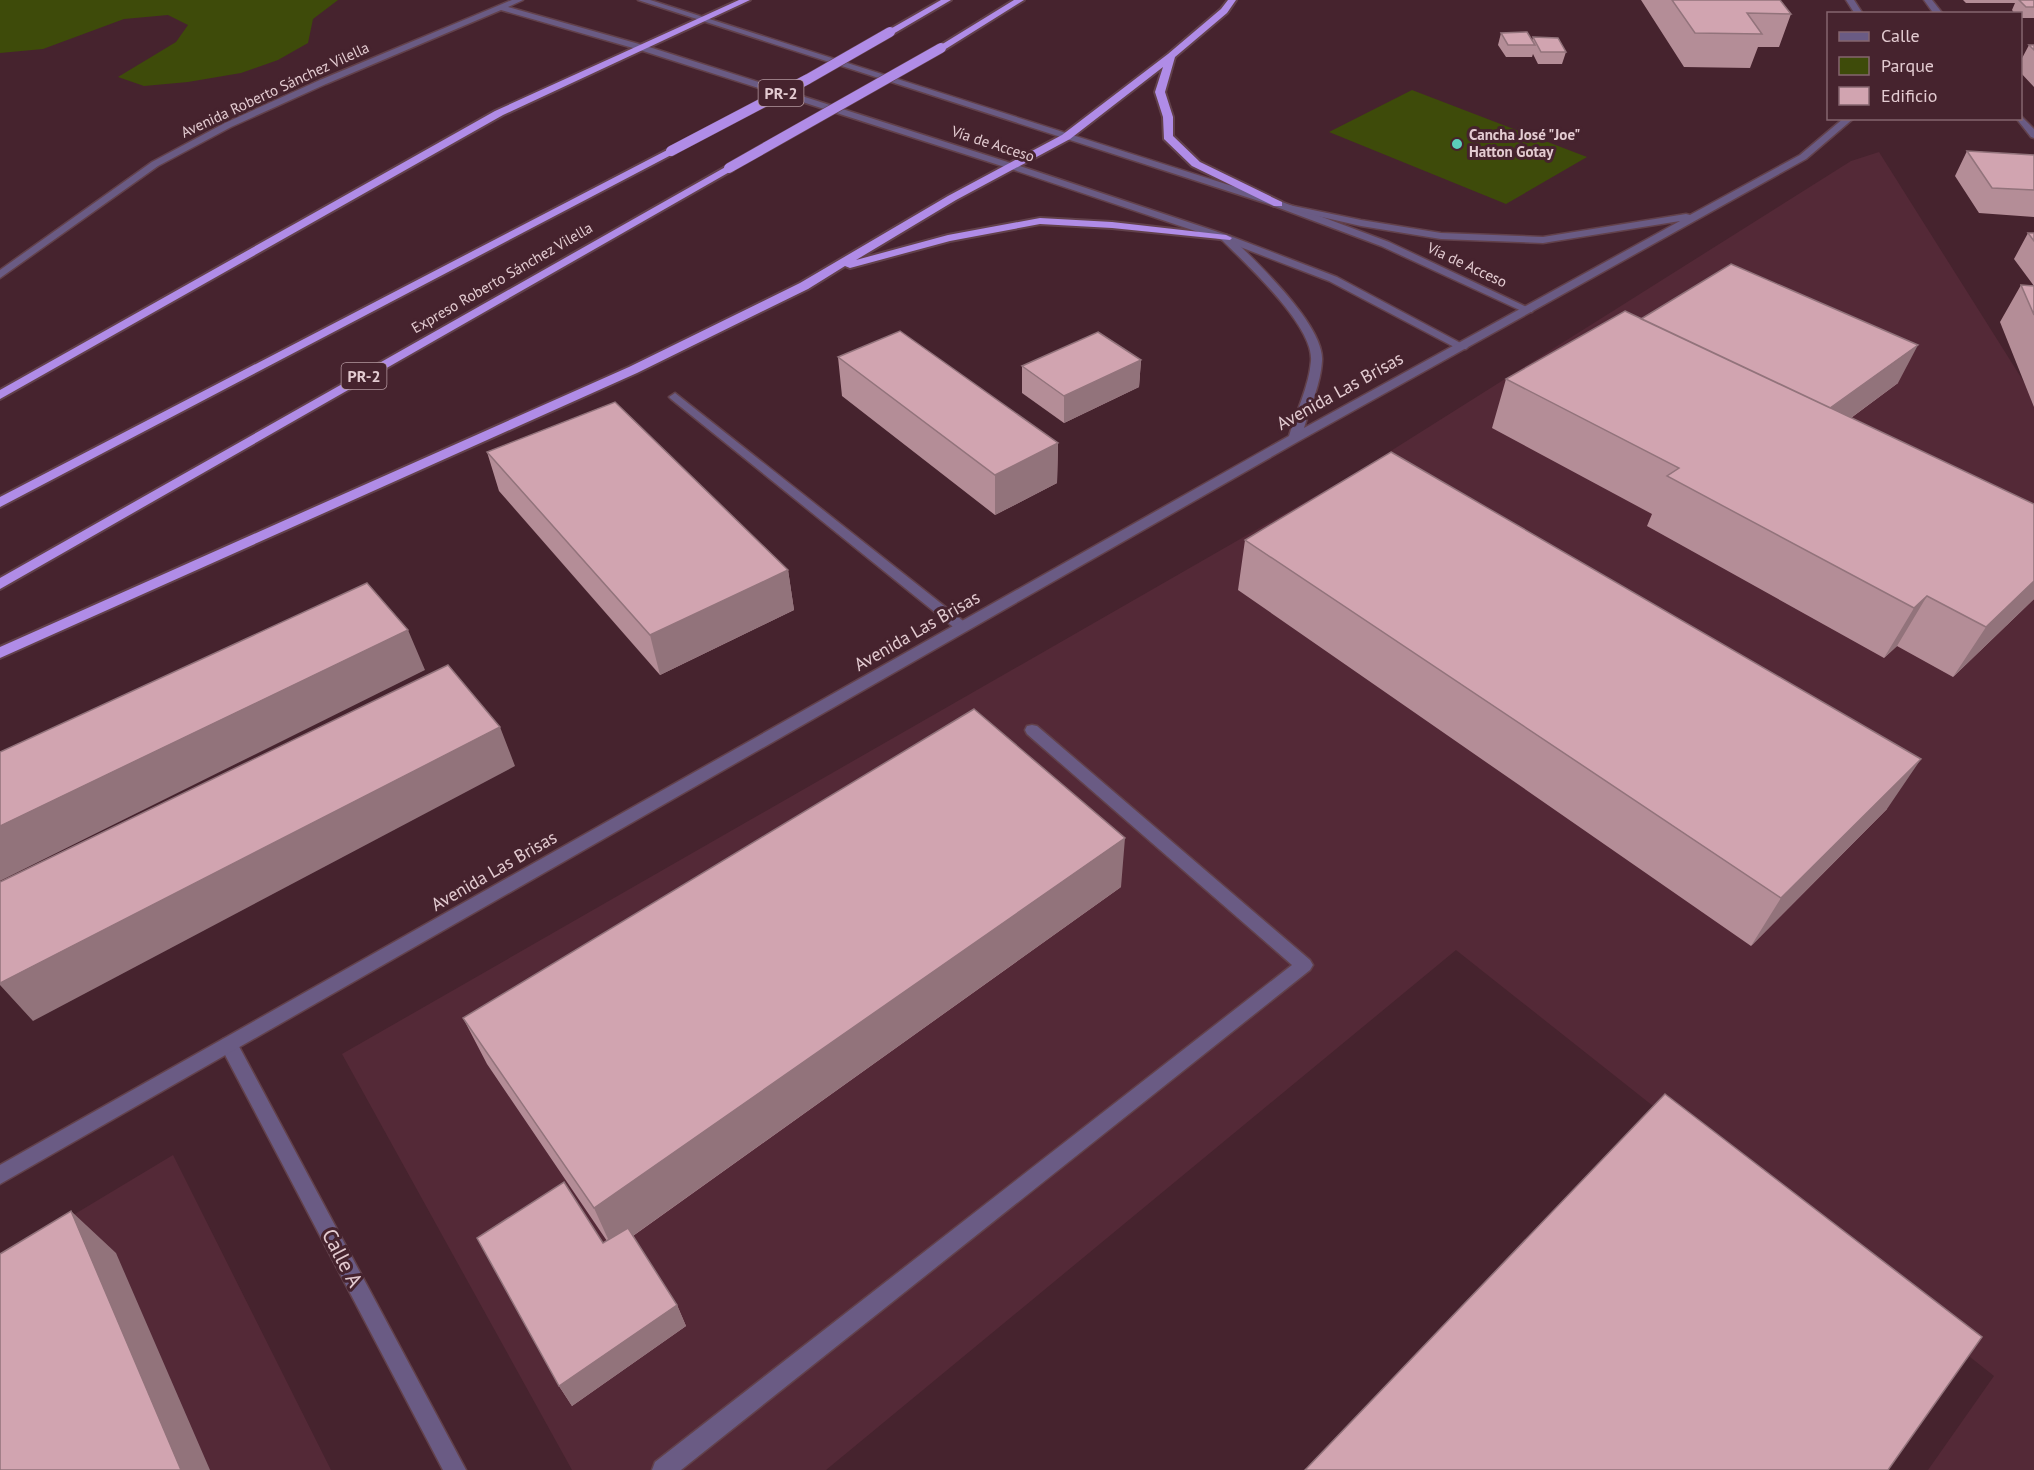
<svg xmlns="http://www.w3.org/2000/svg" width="2034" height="1470" font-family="'PT Sans',sans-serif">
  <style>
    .built { fill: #542937 }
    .green { fill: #3e4b0a }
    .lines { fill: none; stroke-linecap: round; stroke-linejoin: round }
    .service-casing { stroke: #62414b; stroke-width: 3 }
    .minor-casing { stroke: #62414b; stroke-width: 3 }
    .tertiary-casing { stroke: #62414b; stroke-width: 3 }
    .trunk-casing { stroke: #62414b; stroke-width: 4 }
    .service { fill: #6a5b84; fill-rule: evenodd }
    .minor { fill: #6a5b84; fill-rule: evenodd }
    .tertiary { fill: #6a5b84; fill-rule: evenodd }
    .trunk { fill: #b08ce7; fill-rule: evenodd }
    .trunk-bridge-casing { stroke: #62414b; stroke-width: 11; stroke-linecap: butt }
    .trunk-bridge { stroke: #b08ce7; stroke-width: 10 }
    .wall { fill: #b48d97 }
    .shaded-wall { fill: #92737b }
    .building { fill: #d1a4b0; stroke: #92737b; stroke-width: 1.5 }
    .poi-dot { fill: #5bcebb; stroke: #46232e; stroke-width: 2 }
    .labels { text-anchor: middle; stroke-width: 6; stroke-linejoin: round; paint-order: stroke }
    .far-street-label { font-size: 15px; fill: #e3cbd1; stroke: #46232e }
    .far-poi-label { font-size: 15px; font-weight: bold; fill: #e3cbd1; stroke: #46232e; text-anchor: start }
    .shield { fill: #46232e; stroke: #b499a0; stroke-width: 1.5 }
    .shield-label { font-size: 16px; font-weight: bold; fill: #e3cbd1 }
    .street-label { font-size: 18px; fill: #e3cbd1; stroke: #46232e }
    .near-street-label { font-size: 21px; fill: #e3cbd1; stroke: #46232e }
  </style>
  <rect width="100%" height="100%" fill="#46232e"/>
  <!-- built -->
  <path class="built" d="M 1879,152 L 2034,398 L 2034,1470 L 1928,1470 L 1994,1376 L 1456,950 L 826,1470 L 572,1470 L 342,1054 L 1359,471 L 1851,161 Z
    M 173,1155 L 331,1470 L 0,1470 L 0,1259 Z"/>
  <!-- green -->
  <path class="green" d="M 0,0 L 338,0 L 313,19 L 308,43 L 278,60 L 241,73 L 188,82 L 144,86 L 118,77 L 176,42 L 188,25 L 168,15 L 124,19 L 43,49 L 0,53 Z
    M 1412,90 L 1587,157 L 1506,204 L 1329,132 Z"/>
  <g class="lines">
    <defs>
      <path id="service" d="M 675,393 L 967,624 L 969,627 L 967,630 L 957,630 L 671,399 L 669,397 Z
        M 1032,725 L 1037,726 L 1310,960 L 1313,965 L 1310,970 L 681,1470 L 652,1470 L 655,1462 L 1292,965 L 1027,734 L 1025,730 L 1027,726 Z"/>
      <path id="minor" d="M 512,0 L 523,0 L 508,7 L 646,46 L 1014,164 L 1230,236 L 1337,277 L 1468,347 L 1466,349 L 1458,349 L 1329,281 L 1222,240 L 1008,168 L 640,50 L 501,10 L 326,84 L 231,127 L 158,166 L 0,278 L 0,270 L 152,162 L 225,123 L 320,80 Z
        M 638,0 L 650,0 L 1282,202 L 1389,242 L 1533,310 L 1532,312 L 1524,312 L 1381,246 L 1274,206 Z
        M 1924,0 L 1932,0 L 1943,14 L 1934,14 Z
        M 2020,115 L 2034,129 L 2034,138 L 2031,137 L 2016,118 L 2020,118 Z
        M 229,1037 L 235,1039 L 466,1470 L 443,1470 L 223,1051 L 220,1045 L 223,1039 Z"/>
      <path id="tertiary" d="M 1846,0 L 1854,0 L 1863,14 L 1855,14 Z
        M 1844,118 L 1854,118 L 1806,159 L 1299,441 L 0,1184 L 0,1165 L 1289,436 C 1296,412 1309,386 1311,361 C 1314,326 1246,264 1222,240 L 1222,236 L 1230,236 C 1254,260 1325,325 1322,361 C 1321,383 1310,407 1304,428 L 1680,221 L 1543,243 L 1441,239 L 1361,226 L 1274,206 L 1274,202 L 1361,220 L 1441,233 L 1543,237 L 1686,214 L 1690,215 L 1800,155 Z"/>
      <path id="trunk" d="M 739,0 L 750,0 L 503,115 L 0,399 L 0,390 L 495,111 Z
        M 941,0 L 951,0 L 893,34 L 885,32 Z
        M 1014,0 L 1024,0 L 944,50 L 936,48 Z
        M 1228,0 L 1236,0 L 1227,13 L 1175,57 L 1165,92 L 1173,117 L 1173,136 L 1200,162 L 1282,202 L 1282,206 L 1274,206 L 1192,166 L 1164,139 L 1163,117 L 1155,92 L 1163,67 L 1070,139 L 956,200 L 856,260 L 948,235 L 1040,218 L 1112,222 L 1226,235 L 1232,238 L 1230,240 L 1112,228 L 1040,224 L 950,241 L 850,268 L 845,266 L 808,289 L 637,373 L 0,658 L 0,647 L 629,367 L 800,283 L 948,196 L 1062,135 L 1168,54 L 1221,9 Z
        M 671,148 L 676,151 L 675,153 L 0,507 L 0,497 Z
        M 729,165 L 734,168 L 733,170 L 0,589 L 0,578 Z"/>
    </defs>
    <!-- service casing -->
    <use href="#service" class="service-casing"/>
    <!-- minor casing -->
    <use href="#minor" class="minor-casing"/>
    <!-- tertiary casing -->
    <use href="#tertiary" class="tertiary-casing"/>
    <!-- trunk casing -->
    <use href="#trunk" class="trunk-casing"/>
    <!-- service -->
    <use href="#service" class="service"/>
    <!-- minor -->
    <use href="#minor" class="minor"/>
    <!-- tertiary -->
    <use href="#tertiary" class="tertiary"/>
    <!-- trunk -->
    <use href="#trunk" class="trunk"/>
    <defs>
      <path id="trunk-bridge" d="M 671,151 L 808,79 L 890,32
        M 729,168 L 941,48"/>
    </defs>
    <!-- trunk-bridge casing -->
    <use href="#trunk-bridge" class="trunk-bridge-casing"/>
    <!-- trunk-bridge -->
    <use href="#trunk-bridge" class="trunk-bridge"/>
  </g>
  <!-- wall -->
  <path class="wall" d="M 1641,0 L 1780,0 L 1791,14 L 1779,47 L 1758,47 L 1750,68 L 1684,67 Z
    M 1963,0 L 2034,0 L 2034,18 L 2021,18 L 2020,14 L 2015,14 L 2012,10 L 2015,3 L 1966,3 Z
    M 1501,33 L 1532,41 L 1533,37 L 1566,52 L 1562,64 L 1538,64 L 1533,54 L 1532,57 L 1506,57 L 1498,45 Z
    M 2029,45 L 2034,45 L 2034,87 L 2020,72 L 2020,62 Z
    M 1967,151 L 2034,155 L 2034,217 L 1979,213 L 1955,176 Z
    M 2028,233 L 2034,233 L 2034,286 L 2014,259 Z
    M 2021,285 L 2034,286 L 2034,407 L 2000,322 Z
    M 1641,319 L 1898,383 L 1851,418 L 2034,599 L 1953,677 L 1897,646 L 1884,658 L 1647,526 L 1652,514 L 1492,428 L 1506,379 Z
    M 838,357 L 1058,443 L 1057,483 L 995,515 L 842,396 Z
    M 1141,360 L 1139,387 L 1064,423 L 1022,393 L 1022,366 Z
    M 487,452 L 788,570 L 794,610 L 660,675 L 499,491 Z
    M 1245,540 L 1887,809 L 1751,946 L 1238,590 Z
    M 1121,887 L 633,1236 L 677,1305 L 686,1326 L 572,1406 L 559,1386 L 603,1243 L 607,1241 L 487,1064 L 463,1018 Z"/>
  <!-- shaded-wall -->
  <path class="shaded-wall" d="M 1918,345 L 1898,383 L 1810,448 L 1829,409 Z
    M 1141,360 L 1139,387 L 1064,423 L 1064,396 Z
    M 1058,443 L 1057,483 L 995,515 L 995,475 Z
    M 788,570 L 794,610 L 660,675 L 650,635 Z
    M 2034,581 L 2034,599 L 1953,677 L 1986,627 Z
    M 1927,596 L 1897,646 L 1884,658 L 1914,608 Z
    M 408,630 L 425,670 L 0,881 L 0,826 Z
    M 500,727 L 515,766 L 33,1021 L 0,985 L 0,983 Z
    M 1921,759 L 1887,809 L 1751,946 L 1781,898 Z
    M 1125,838 L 1121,887 L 613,1250 L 594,1208 Z
    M 71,1211 L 116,1253 L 210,1470 L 181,1470 Z
    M 677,1305 L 686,1326 L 572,1406 L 559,1386 Z"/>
  <!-- building -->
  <path class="building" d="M 1672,0 L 1780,0 L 1791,14 L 1747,13 L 1762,34 L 1695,33 Z
    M 2019,0 L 2034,0 L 2034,7 L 2026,7 Z
    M 1527,32 L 1535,45 L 1508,45 L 1501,33 Z
    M 1533,37 L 1558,38 L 1566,52 L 1541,52 Z
    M 2029,45 L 2034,45 L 2034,50 Z
    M 1967,151 L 2034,155 L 2034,190 L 1992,188 Z
    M 2028,233 L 2034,233 L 2034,241 Z
    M 1731,264 L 1918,345 L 1830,408 L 1641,319 Z
    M 2021,285 L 2034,286 L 2034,315 Z
    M 1625,311 L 2034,504 L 2034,581 L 1986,627 L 1927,596 L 1914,608 L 1667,476 L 1679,468 L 1506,379 Z
    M 900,331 L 1058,443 L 995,475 L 838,357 Z
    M 1098,332 L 1141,360 L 1064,396 L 1022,366 Z
    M 615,402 L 788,570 L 650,635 L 487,452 Z
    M 1391,452 L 1921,759 L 1781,898 L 1245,540 Z
    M 367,583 L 408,630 L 0,826 L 0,752 Z
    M 448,665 L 500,727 L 0,983 L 0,882 Z
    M 974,709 L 1125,838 L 594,1208 L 463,1018 Z
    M 1665,1094 L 1982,1337 L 1888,1470 L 1305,1470 Z
    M 564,1182 L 603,1243 L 628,1228 L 677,1305 L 559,1386 L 477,1238 Z
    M 71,1211 L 181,1470 L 0,1470 L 0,1254 Z"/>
  <!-- markers -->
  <circle class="poi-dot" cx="1457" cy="144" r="6"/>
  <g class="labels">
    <!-- far-street labels -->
    <g class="far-street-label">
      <text transform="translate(275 90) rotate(-25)" y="5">Avenida Roberto Sánchez Vilella</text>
      <text transform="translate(993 144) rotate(18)" y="5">Vía de Acceso</text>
      <text transform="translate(1467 265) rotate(25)" y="5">Vía de Acceso</text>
      <text transform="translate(502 278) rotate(-30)" y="5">Expreso Roberto Sánchez Vilella</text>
    </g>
    <!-- far-poi labels -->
    <g class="far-poi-label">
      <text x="1469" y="140">Cancha José "Joe"<tspan x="1469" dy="17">Hatton Gotay</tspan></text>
    </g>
    <!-- shield labels -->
    <g class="shield">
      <rect x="758.5" y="80" width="45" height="26" rx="4.5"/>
      <rect x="341.5" y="363" width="45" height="26" rx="4.5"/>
    </g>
    <g class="shield-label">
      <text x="781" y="99">PR-2</text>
      <text x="364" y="382">PR-2</text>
    </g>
    <!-- street labels -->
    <g class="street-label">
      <text transform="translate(1340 391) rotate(-29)" y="6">Avenida Las Brisas</text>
      <text transform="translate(917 631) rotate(-30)" y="6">Avenida Las Brisas</text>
      <text transform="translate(494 871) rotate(-30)" y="6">Avenida Las Brisas</text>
    </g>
    <!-- near-street labels -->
    <g class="near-street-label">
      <text transform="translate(342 1258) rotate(62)" y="7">Calle A</text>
    </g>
  </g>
  <!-- legend -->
  <rect x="1827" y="12" width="195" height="108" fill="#46232e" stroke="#85666f" stroke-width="1.5"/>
  <rect x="1839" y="32" width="30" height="9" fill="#6a5b84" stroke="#85666f" stroke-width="1.5"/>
  <text x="1881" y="42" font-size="18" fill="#e3cbd1">Calle</text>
  <rect x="1839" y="57" width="30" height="18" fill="#3e4b0a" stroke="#85666f" stroke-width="1.5"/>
  <text x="1881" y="72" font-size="18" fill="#e3cbd1">Parque</text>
  <rect x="1839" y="87" width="30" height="18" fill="#d1a4b0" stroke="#85666f" stroke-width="1.5"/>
  <text x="1881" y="102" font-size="18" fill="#e3cbd1">Edificio</text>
</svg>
